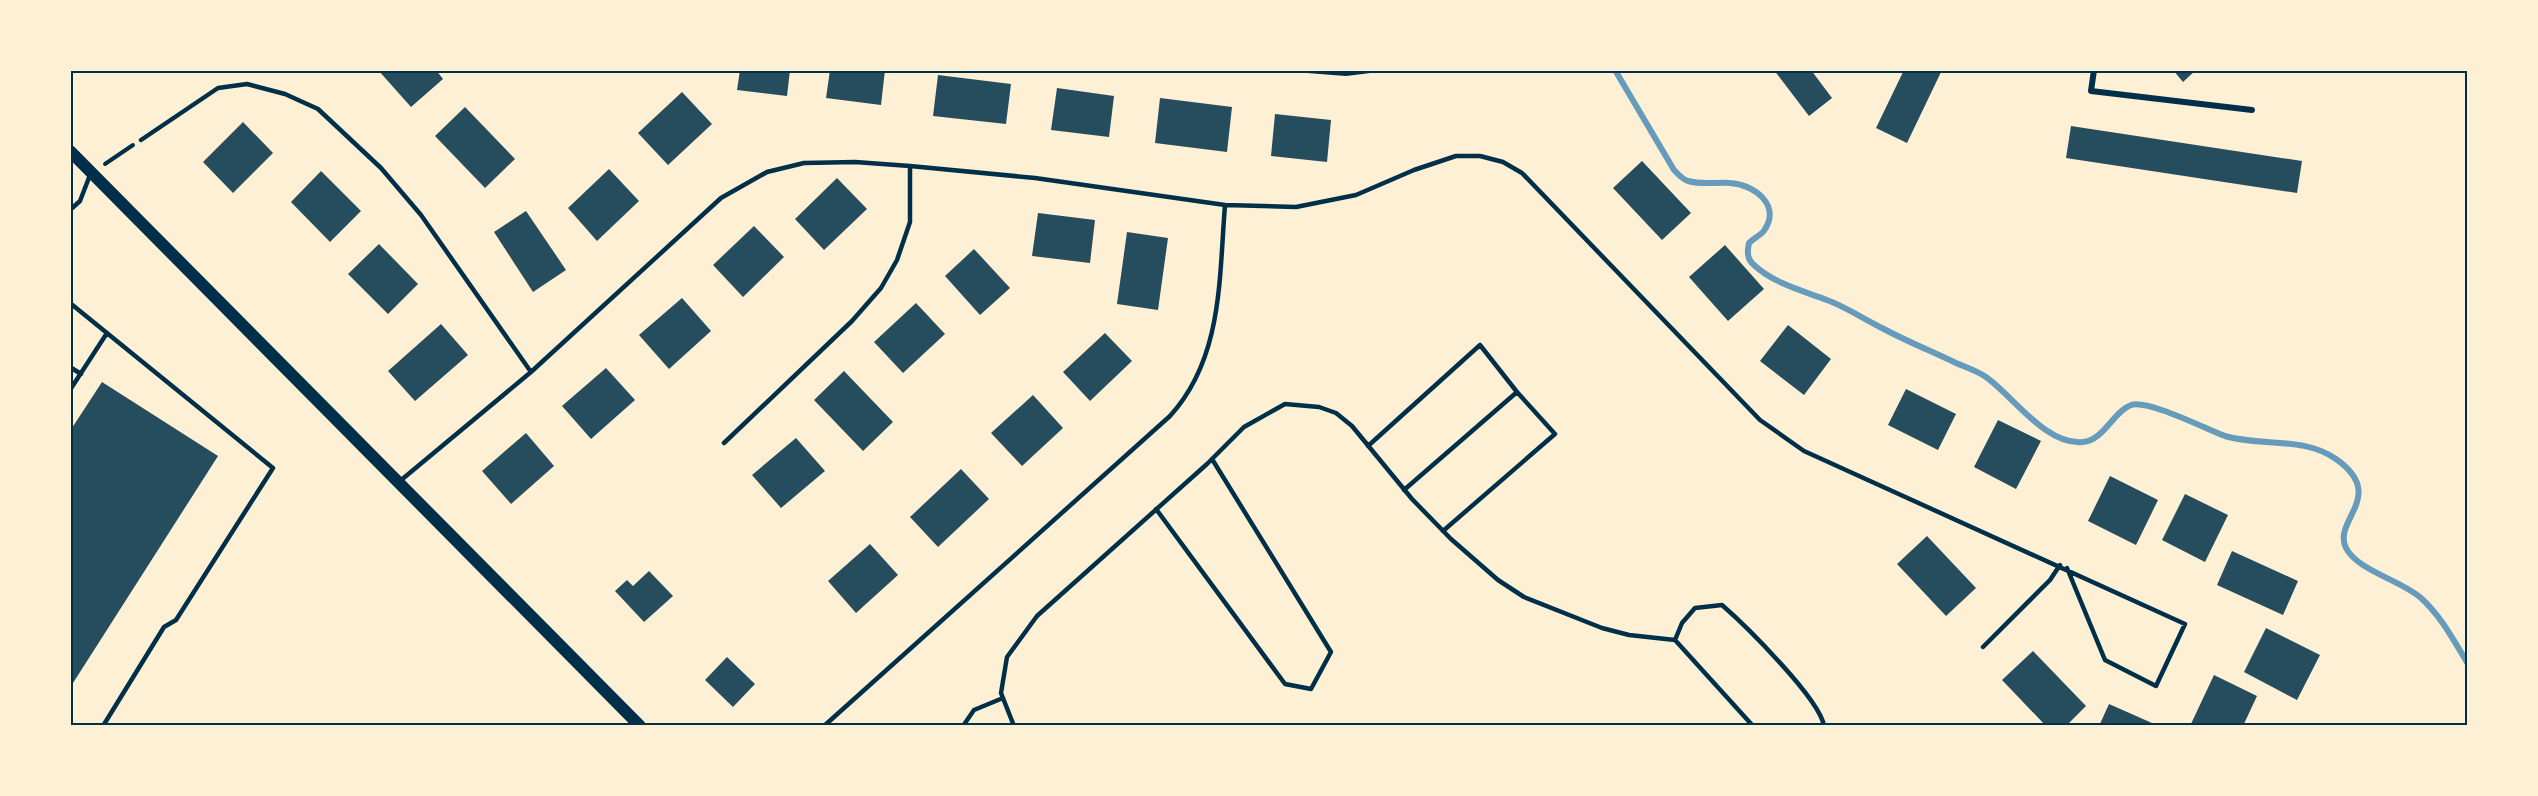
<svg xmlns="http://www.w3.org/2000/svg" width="2538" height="796" font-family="'Golos Text',sans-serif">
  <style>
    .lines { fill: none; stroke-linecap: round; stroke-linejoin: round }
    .stream { stroke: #669bbc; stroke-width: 6 }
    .building { fill: #264d5e }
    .path { stroke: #003049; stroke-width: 4 }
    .service { stroke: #003049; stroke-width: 4.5 }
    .minor { stroke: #003049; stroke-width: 6 }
    .secondary { stroke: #003049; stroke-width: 12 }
    .neatline { fill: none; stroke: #003049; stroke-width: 2 }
  </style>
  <rect width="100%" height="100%" fill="#fdf0d5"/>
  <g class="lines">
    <!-- stream -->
    <path class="stream" d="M 1615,70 L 1674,170 C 1679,175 1682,179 1688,181 C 1702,185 1716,182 1730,183 C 1754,184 1783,206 1763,232 C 1759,236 1753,239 1749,243 C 1747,252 1747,259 1754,265 C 1773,283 1803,291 1827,300 C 1846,307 1864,319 1882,328 C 1906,341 1931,351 1956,363 C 1965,367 1977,371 1986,377 C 2013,396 2046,446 2083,442 C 2104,440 2114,411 2131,405 C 2147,399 2206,429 2225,436 C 2262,447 2303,436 2336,459 C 2388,496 2332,520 2346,548 C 2358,571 2401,580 2421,598 C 2441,616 2454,641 2468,664"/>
  </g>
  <!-- building -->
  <path class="building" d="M 378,70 L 436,70 L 443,79 L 411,107 Z
    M 740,70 L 790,70 L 787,96 L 737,90 Z
    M 830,70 L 885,70 L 881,105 L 826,98 Z
    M 1774,70 L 1811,70 L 1832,98 L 1809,116 Z
    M 1904,70 L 1942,70 L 1907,143 L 1876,128 Z
    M 2173,70 L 2196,70 L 2183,82 Z
    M 938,75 L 1011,84 L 1006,124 L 933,116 Z
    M 1057,88 L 1114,96 L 1109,137 L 1051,130 Z
    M 682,92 L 712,124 L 668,165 L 638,133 Z
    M 1160,98 L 1232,107 L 1227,152 L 1155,143 Z
    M 465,107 L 515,159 L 485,188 L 435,136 Z
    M 1275,114 L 1331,120 L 1327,162 L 1271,156 Z
    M 243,122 L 273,153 L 233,193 L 203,162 Z
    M 2071,126 L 2302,161 L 2297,193 L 2066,158 Z
    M 1642,161 L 1691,213 L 1662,240 L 1613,188 Z
    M 609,169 L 639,201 L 597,241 L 568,208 Z
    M 321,171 L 361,211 L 330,242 L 291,202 Z
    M 837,178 L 867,209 L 824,250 L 795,219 Z
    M 526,211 L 566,270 L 533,292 L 494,232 Z
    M 1038,213 L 1095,220 L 1090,263 L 1032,256 Z
    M 754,226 L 784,257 L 743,297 L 713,265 Z
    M 1127,232 L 1168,238 L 1158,310 L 1117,304 Z
    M 379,244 L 418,284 L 388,314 L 348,274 Z
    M 1725,245 L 1764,289 L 1728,321 L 1689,277 Z
    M 974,249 L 1010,288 L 980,315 L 945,276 Z
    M 682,298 L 711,331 L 669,369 L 639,335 Z
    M 916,303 L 945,334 L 903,373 L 874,342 Z
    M 441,324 L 468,355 L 415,401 L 388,371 Z
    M 1788,325 L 1831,359 L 1804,395 L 1760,361 Z
    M 1105,333 L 1132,361 L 1090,401 L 1063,372 Z
    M 606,368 L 635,400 L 591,439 L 562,406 Z
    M 844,371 L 893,422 L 863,451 L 814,400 Z
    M 102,382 L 218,456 L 73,683 L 70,681 L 70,431 Z
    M 1906,389 L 1956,414 L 1938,450 L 1888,425 Z
    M 1033,395 L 1063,428 L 1022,466 L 991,433 Z
    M 1998,420 L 2041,441 L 2016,489 L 1974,467 Z
    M 526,433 L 554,466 L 511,504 L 482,471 Z
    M 796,438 L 825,471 L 781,508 L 752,475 Z
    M 961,469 L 989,499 L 938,547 L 910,517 Z
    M 2110,476 L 2158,500 L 2136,545 L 2088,521 Z
    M 2185,494 L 2228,515 L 2205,562 L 2162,540 Z
    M 1927,536 L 1976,588 L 1946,616 L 1897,564 Z
    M 870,544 L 898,575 L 856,613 L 828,581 Z
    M 2232,551 L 2298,581 L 2283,615 L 2217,585 Z
    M 649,571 L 673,596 L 644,622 L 615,591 L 627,580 L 633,586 Z
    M 2266,628 L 2320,655 L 2297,700 L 2244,672 Z
    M 2033,651 L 2086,706 L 2066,726 L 2046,726 L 2002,680 Z
    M 727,657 L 755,684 L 733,707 L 705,680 Z
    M 2214,675 L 2257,696 L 2243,726 L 2190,726 Z
    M 2109,704 L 2152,723 L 2151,726 L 2099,726 Z"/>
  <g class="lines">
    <!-- path -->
    <path class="path" d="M 105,164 L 133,145"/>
    <!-- service -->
    <path class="service" d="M 141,140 L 218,88 L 247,84 L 285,94 L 318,109 L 381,168 L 421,215 L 531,372
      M 70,210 L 80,201 L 90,175
      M 70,303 L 273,468 L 176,620 L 164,627 L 103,726
      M 70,367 L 81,374
      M 70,390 L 107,333
      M 724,443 L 852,321 L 881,288 L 897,260 L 910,222 L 910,166
      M 1368,446 L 1480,345 L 1517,392
      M 400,481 L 531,372 L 721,198 L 767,172 L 804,163 L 855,162 L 910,166 L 1035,178 L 1225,205 L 1296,207 L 1356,195 L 1414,170 L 1456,156 L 1480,156 L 1503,162 L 1522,173 L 1760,420 L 1804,451 L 2185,624 L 2156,686 L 2105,660 L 2067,568
      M 1404,490 L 1517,392 L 1555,434 L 1443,531
      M 1156,509 L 1285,684 L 1311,689 L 1331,652 L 1212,459
      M 1983,647 L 2050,580 L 2060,565
      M 824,726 L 1170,416 C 1223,358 1219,278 1225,205
      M 963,726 L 974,710 L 1003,698
      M 1014,726 L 1001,693 L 1007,657 L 1037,616 L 1207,464 L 1244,427 L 1285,404 L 1319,407 L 1336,413 L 1352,426 L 1412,499 L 1451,539 L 1498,580 L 1524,597 L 1602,628 L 1629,635 L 1675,640
      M 1753,726 L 1675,640 L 1682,623 L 1695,608 L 1722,605 C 1745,625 1820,699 1824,726"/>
    <!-- minor -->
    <path class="minor" d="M 1307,70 L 1346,73 L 1370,70
      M 2094,70 L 2091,91 L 2252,110"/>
    <!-- secondary -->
    <path class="secondary" d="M 70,151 L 640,726"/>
  </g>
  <!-- border -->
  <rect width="2538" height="796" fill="none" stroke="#fdf0d5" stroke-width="144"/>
  <rect x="72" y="72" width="2394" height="652" class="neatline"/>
</svg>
